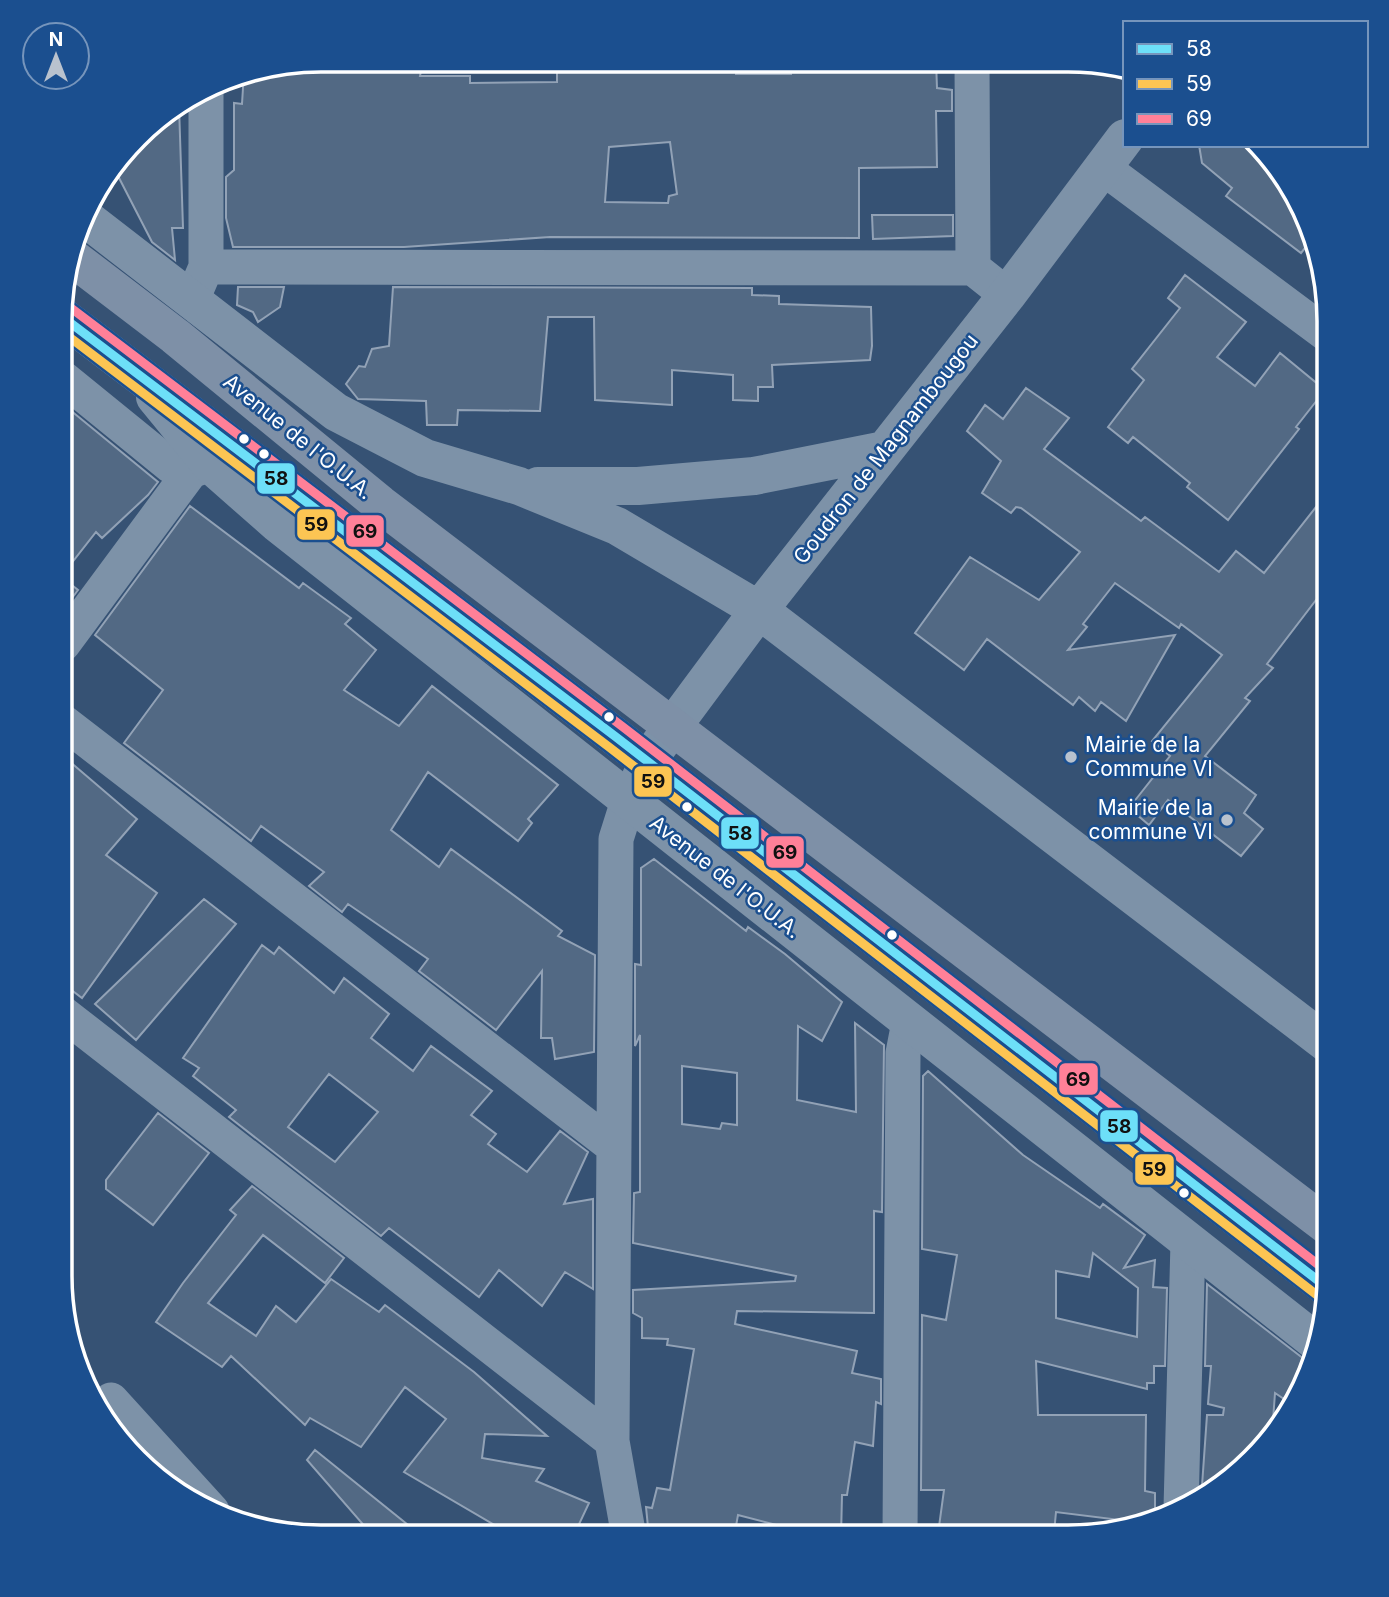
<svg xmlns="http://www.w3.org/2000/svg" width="1389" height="1597" font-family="Inter,sans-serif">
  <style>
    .building { fill: #526984; stroke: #92a2b6; stroke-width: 2; fill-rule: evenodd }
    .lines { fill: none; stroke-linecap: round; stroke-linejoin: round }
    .minor { stroke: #7d92a8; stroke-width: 35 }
    .tertiary { stroke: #7d92a8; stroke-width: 38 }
    .trunk { stroke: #7e90a7; stroke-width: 38 }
    .bus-1-casing { stroke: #1b4f8f; stroke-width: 14 }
    .bus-2-casing { stroke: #1b4f8f; stroke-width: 14 }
    .bus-3-casing { stroke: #1b4f8f; stroke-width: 14 }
    .bus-1 { stroke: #6ddff8; stroke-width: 9 }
    .bus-2 { stroke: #fcc553; stroke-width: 9 }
    .bus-3 { stroke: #ff8098; stroke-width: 9 }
    .bus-dot { fill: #fff; stroke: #1b4f8f; stroke-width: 2.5 }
    .poi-dot { fill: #b9c2ce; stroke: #1b4f8f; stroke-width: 2.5 }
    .labels { text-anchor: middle; stroke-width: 5; stroke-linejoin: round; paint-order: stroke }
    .street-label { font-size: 21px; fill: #fff; stroke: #1b4f8f }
    .poi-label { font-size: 21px; fill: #fff; stroke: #1b4f8f; text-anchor: start }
    .rim { fill: none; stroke: #fff; stroke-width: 3.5 }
    .line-badge { stroke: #1b4f8f; stroke-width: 2.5 }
    .pale-badge-label { font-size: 19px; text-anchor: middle; font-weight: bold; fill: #111 }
  </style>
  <rect width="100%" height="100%" fill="#365274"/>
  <!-- building -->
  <path class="building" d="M 321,60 L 423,60 L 420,76 L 470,76 L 470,83 L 557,82 L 557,60 L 736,61 L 736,74 L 791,74 L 790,61 L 936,61 L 937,88 L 952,90 L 952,111 L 936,111 L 937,167 L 859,168 L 859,238 L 550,237 L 404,247 L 233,247 L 226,218 L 226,177 L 234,170 L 234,103 L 242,104 L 244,72 ZM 670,142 L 677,194 L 669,196 L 668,203 L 605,202 L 609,147 Z
    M 179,106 L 183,228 L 172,228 L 175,260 L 152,242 L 116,172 L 139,142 L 134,142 L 149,124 Z
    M 1199,145 L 1252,145 L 1294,190 L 1314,237 L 1301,253 L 1226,196 L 1232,188 L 1202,163 Z
    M 872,215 L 953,215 L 953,236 L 873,239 Z
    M 1185,275 L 1246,322 L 1217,357 L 1255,386 L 1280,353 L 1325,390 L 1296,427 L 1299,429 L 1228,520 L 1187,487 L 1190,483 L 1133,437 L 1128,443 L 1108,427 L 1144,380 L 1132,369 L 1180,308 L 1168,298 Z
    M 238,287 L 284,287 L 280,307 L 258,322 L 253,312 L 237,305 Z
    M 393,287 L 752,288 L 752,295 L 779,296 L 779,304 L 871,307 L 872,346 L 870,360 L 772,365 L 773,387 L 758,387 L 758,401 L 733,400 L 733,375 L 672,370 L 672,405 L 595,400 L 594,317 L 548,317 L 540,411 L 458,410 L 457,425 L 427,425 L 426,401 L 358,399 L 346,384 L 359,366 L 365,367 L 372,349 L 389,346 Z
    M 1026,388 L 1069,418 L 1044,449 L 1141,521 L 1145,517 L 1219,572 L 1236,551 L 1264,573 L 1316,507 L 1329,518 L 1329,583 L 1267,664 L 1273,668 L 1245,698 L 1250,701 L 1205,756 L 1256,795 L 1244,813 L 1263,829 L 1241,856 L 1168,800 L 1149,825 L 1129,808 L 1170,756 L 1152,741 L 1222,655 L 1181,624 L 1179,628 L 1115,583 L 1083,624 L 1087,627 L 1068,650 L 1175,635 L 1126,721 L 1101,702 L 1095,711 L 1079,697 L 1073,705 L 987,639 L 964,670 L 915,633 L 970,557 L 1039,600 L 1080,552 L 1021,508 L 1016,507 L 1011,513 L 982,493 L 1001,461 L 967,431 L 985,405 L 1003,419 Z
    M 64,405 L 158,482 L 148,495 L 102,538 L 96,532 L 63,574 Z
    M 190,506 L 299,588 L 303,583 L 351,618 L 345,624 L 376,650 L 344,690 L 399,726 L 432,686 L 558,785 L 528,819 L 532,823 L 518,841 L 428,772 L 391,830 L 439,867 L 451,849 L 562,931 L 558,936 L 595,955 L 594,1052 L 555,1059 L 552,1038 L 541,1038 L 542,971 L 496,1030 L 419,971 L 428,959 L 348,904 L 342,912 L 309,886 L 324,872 L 261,826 L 251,841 L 124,743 L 163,690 L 95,635 Z
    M 63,578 L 78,590 L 63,610 Z
    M 62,755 L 137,819 L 106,855 L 157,893 L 82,998 L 61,982 Z
    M 654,859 L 746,931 L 748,927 L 785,954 L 842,1002 L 822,1041 L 798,1026 L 797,1100 L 856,1112 L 855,1023 L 884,1045 L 882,1212 L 874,1211 L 874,1313 L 737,1311 L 735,1324 L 857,1351 L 852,1373 L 881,1379 L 881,1404 L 876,1402 L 873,1446 L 855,1442 L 847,1495 L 842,1495 L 841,1537 L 791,1537 L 792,1529 L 738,1515 L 734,1537 L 649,1537 L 646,1507 L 652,1508 L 657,1488 L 670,1490 L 694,1349 L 667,1345 L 668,1339 L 642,1338 L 642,1318 L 633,1313 L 633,1290 L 795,1281 L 796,1276 L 633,1243 L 634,1193 L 640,1192 L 640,1035 L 635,1046 L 635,964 L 641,965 L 641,868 ZM 682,1066 L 737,1073 L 737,1125 L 722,1123 L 720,1129 L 682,1124 Z
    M 204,899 L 236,924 L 136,1040 L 95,1004 Z
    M 262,945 L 274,954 L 279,947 L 334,993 L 344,978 L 389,1014 L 371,1038 L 413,1071 L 431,1046 L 492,1091 L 471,1115 L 496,1134 L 488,1144 L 527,1172 L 560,1131 L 588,1152 L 564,1204 L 593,1199 L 593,1289 L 565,1272 L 542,1306 L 499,1270 L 479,1297 L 389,1228 L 381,1236 L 229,1117 L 236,1110 L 193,1076 L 199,1068 L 183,1058 ZM 329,1074 L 378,1112 L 335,1162 L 288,1127 Z
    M 928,1071 L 1023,1155 L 1100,1208 L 1103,1204 L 1145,1235 L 1124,1268 L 1155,1260 L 1153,1287 L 1167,1288 L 1165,1366 L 1154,1366 L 1154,1383 L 1147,1383 L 1147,1389 L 1036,1361 L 1038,1415 L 1146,1415 L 1145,1491 L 1155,1493 L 1155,1516 L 1136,1522 L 1056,1512 L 1054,1533 L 1006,1533 L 1005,1537 L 938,1534 L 944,1490 L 921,1490 L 922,1315 L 946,1320 L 957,1255 L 922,1249 L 923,1076 ZM 1093,1253 L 1138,1288 L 1137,1337 L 1056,1318 L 1056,1271 L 1089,1277 Z
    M 158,1113 L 209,1153 L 153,1225 L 106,1189 L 106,1180 Z
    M 252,1186 L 344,1258 L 325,1283 L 263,1235 L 208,1303 L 256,1336 L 276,1306 L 296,1322 L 331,1279 L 379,1312 L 385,1305 L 474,1372 L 547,1436 L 485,1434 L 482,1458 L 544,1469 L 536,1481 L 589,1503 L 573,1537 L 515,1537 L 404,1472 L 446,1419 L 405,1387 L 361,1447 L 310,1418 L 305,1425 L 231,1356 L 222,1367 L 156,1322 L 183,1283 L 236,1215 L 230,1210 Z
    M 1207,1284 L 1313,1366 L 1293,1405 L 1275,1393 L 1272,1434 L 1201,1500 L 1207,1415 L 1223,1415 L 1224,1408 L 1208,1404 L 1211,1366 L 1205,1366 Z
    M 315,1450 L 423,1537 L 374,1537 L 307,1460 Z"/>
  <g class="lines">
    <!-- minor -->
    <path class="minor" d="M 972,61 L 973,268
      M 1102,167 L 1329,336
      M 206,267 L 973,268 L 1007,295
      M 197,288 L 206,267 L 206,91
      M 64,379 L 171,466 L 191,471 L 210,464
      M 63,644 L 191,471
      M 62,721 L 614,1147
      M 61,1012 L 612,1441
      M 111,1400 L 212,1511
      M 1181,1508 L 1188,1242
      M 629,1537 L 612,1441 L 616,839 L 628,801 L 647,761
      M 900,1537 L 903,1053 L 909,1022"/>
    <!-- tertiary -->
    <path class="tertiary" d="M 84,217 L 336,412 L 425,458 L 519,486 L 617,526 L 759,610 L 1329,1045
      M 155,397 L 210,464 L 277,523 L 1319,1344
      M 538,486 L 638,486 L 754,476 L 885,450
      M 647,761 L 759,610 L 1007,295 L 1125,138"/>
    <!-- trunk -->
    <path class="trunk" d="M 70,256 L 175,336 L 380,504 L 1329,1227
      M 64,318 L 616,737 L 1329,1289"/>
    <defs>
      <path id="bus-1" d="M 64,318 L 616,737 L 1329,1289"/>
      <path id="bus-2" d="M 64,333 L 609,747 L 1322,1299"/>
      <path id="bus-3" d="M 71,308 L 623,727 L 1329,1273"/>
    </defs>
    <!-- bus-1 casing -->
    <use href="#bus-1" class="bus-1-casing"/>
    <!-- bus-2 casing -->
    <use href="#bus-2" class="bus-2-casing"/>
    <!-- bus-3 casing -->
    <use href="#bus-3" class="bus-3-casing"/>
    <!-- bus-1 -->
    <use href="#bus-1" class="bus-1"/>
    <!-- bus-2 -->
    <use href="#bus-2" class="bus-2"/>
    <!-- bus-3 -->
    <use href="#bus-3" class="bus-3"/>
  </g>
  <!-- markers -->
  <g class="bus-dot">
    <circle cx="244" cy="439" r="6"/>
    <circle cx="264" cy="454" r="6"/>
    <circle cx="609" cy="717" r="6"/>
    <circle cx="687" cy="807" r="6"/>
    <circle cx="892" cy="935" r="6"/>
    <circle cx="1184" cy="1193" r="6"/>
  </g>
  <g class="poi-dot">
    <circle cx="1071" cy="757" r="7"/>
    <circle cx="1227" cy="820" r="7"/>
  </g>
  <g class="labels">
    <!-- street labels -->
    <g class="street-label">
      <text transform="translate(298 437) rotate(39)" y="7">Avenue de l'O.U.A.</text>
      <text transform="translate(886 449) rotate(-52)" y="7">Goudron de Magnambougou</text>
      <text transform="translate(725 877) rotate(38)" y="7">Avenue de l'O.U.A.</text>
    </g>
    <!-- poi labels -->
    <g class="poi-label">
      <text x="1085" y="752">Mairie de la<tspan x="1085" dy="24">Commune VI</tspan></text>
      <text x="1213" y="815" text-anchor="end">Mairie de la<tspan x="1213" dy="24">commune VI</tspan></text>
    </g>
  </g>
  <!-- crop -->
  <path d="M0 0H1389V1597H0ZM321 72H1068A249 249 0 0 1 1317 321V1276A249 249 0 0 1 1068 1525H321A249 249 0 0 1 72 1276V321A249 249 0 0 1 321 72Z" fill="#1b4f8f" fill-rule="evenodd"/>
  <path class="rim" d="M321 72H1068A249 249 0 0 1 1317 321V1276A249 249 0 0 1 1068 1525H321A249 249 0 0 1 72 1276V321A249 249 0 0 1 321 72Z"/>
  <g class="line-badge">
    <rect x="256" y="462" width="40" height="33" rx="7" fill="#6ddff8"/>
    <rect x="296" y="508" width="40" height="33" rx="7" fill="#fcc553"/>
    <rect x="345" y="514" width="40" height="34" rx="7" fill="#ff8098"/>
    <rect x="633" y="765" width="40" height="33" rx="7" fill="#fcc553"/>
    <rect x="720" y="816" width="40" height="34" rx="7" fill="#6ddff8"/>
    <rect x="765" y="835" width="40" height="34" rx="7" fill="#ff8098"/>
    <rect x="1058" y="1062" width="41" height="34" rx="7" fill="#ff8098"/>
    <rect x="1099" y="1109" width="40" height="34" rx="7" fill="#6ddff8"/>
    <rect x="1134" y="1153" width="41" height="33" rx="7" fill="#fcc553"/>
  </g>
  <g class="pale-badge-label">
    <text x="276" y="485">58</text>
    <text x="316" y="531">59</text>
    <text x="365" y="538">69</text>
    <text x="653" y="788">59</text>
    <text x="740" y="840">58</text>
    <text x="785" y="859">69</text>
    <text x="1078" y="1086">69</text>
    <text x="1119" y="1133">58</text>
    <text x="1154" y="1176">59</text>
  </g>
  <!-- legend -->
  <rect x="1123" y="21" width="245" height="126" fill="#1b4f8f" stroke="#7695bc" stroke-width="2"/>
  <rect x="1137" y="44" width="35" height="10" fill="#6ddff8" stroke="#7695bc" stroke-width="2"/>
  <text x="1186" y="56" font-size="21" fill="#ffffff">58</text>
  <rect x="1137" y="79" width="35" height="10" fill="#fcc553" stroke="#7695bc" stroke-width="2"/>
  <text x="1186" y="91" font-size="21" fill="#ffffff">59</text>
  <rect x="1137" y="114" width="35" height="10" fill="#ff8098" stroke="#7695bc" stroke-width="2"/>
  <text x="1186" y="126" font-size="21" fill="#ffffff">69</text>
  <!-- north arrow -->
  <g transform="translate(56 56)"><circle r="33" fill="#1b4f8f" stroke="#7695bc" stroke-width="2"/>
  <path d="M0-5L12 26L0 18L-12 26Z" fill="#b9c2ce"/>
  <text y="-10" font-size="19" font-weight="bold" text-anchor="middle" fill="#ffffff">N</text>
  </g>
</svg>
